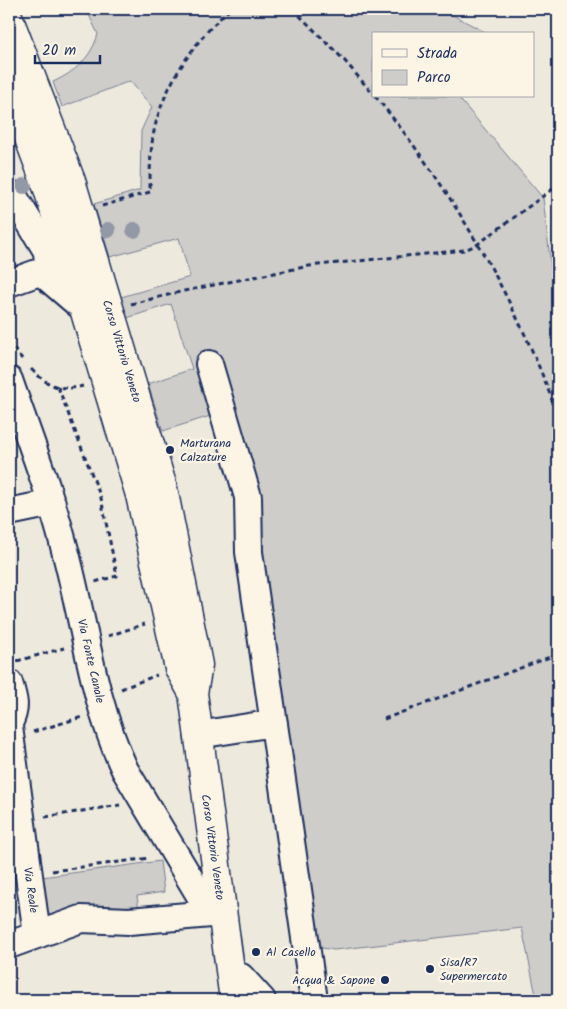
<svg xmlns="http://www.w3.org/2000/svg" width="567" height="1009" font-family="Kalam,sans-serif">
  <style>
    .green { fill: #cfcdca; stroke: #757e94 }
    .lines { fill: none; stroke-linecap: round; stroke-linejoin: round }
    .minor-casing { stroke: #1b2f5e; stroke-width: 30 }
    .major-casing { stroke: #1b2f5e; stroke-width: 31 }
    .path { stroke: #1b2f5e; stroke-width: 3; stroke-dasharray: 5 4; stroke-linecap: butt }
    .minor { stroke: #fcf5e5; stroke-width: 26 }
    .major { stroke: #fcf5e5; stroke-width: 28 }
    .tree { fill: #9398a6 }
    .poi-dot { fill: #1b2f5e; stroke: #fcf5e5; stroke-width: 2 }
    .labels { text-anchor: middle; stroke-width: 4.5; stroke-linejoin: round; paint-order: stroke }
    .street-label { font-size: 12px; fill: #1b2f5e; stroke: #fcf5e5 }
    .poi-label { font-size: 12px; fill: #1b2f5e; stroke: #fcf5e5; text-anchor: start }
  </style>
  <rect width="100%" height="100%" fill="#eee9dd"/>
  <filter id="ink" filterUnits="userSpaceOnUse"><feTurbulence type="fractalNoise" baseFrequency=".02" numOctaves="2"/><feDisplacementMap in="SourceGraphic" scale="10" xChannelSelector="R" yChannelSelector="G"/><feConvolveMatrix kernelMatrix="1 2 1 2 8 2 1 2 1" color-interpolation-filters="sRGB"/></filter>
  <g filter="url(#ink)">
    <!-- green -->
    <path class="green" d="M 79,9 L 441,9 L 489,34 L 373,34 L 373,96 L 457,96 L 543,198 L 558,327 L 558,1000 L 537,1000 L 522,928 L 334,950 L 322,948 L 311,937 L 223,412 L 163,431 L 148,384 L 192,369 L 171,304 L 127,318 L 121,297 L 190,277 L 179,238 L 110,257 L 94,204 L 140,190 L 141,131 L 152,107 L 130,81 L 62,107 L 53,82 C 75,72 91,58 98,34 L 88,13 Z
      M 160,861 L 164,892 L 137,896 L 140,918 L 47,926 L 42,877 Z"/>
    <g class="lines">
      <defs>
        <path id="minor" d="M 13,195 L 47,251 L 49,279 L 77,303 L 82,301
          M 9,283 L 48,269
          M 209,364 L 248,497 L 249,552 L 314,1000
          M 9,380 C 29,438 51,494 66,554 C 85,625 93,702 125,770 L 211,914 L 222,913
          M 9,512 L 52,503
          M 9,683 C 14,699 17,708 9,723
          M 9,727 L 37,935
          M 198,735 L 274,723
          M 9,945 L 81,919 L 129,921 L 211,914
          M 231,978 L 241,977 L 262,1000"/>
        <path id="major" d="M 9,19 L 71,181 L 163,488 L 198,665 L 193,693 L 234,1000
          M 9,85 L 48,189 L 140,495 L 179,668 L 193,693"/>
      </defs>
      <!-- minor casing -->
      <use href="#minor" class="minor-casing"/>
      <!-- major casing -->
      <use href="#major" class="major-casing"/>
      <!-- path -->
      <path class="path" d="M 293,9 L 344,60 L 373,94
        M 375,96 C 449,184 521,308 558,417
        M 102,206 L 150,192 C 150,167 150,143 157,119 C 169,78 198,37 230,9
        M 131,304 L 184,291 L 309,266 L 465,250 L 478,244 L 558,185
        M 9,341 L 22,359
        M 31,369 C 47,385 60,392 83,386
        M 58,387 L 101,498 L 117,576 L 95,582
        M 108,636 L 145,624
        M 17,661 L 64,648
        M 121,689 L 157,675
        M 384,719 L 558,654
        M 33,732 L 82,717
        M 45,817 L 120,805
        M 52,871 L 150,858"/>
      <!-- minor -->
      <use href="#minor" class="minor"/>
      <!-- major -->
      <use href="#major" class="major"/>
    </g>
    <!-- trees -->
    <g class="tree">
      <circle cx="24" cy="186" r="8"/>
      <circle cx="108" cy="230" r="8"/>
      <circle cx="134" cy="230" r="8"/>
    </g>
  </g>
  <!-- markers -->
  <g class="poi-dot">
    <circle cx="170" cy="450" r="5"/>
    <circle cx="256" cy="952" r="5"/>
    <circle cx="430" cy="969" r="5"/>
    <circle cx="385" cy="980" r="5"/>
  </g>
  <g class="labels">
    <!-- street labels -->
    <g class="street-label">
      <text transform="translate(122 351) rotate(73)" y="4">Corso Vittorio Veneto</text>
      <text transform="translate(91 661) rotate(77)" y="4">Via Fonte Canale</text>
      <text transform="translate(213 847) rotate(82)" y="4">Corso Vittorio Veneto</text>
      <text transform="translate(31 890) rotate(82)" y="4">Via Reale</text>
    </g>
    <!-- poi labels -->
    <g class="poi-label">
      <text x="180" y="447">Marturana<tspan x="180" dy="14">Calzature</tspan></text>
      <text x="266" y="956">Al Casello</text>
      <text x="440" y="966">Sisa/R7<tspan x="440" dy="14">Supermercato</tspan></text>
      <text x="375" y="984" text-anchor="end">Acqua &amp; Sapone</text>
    </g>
  </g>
  <!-- margin -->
  <rect width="567" height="1009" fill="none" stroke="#fcf5e5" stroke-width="30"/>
  <rect x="15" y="15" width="537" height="979" fill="none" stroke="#1b2f5e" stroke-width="2" filter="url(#ink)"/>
  <!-- legend -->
  <rect x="372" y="32" width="162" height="65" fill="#fcf5e5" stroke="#a2a6af"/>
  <rect x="382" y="49" width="25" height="8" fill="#fcf5e5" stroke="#a2a6af"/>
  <text x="417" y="58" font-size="15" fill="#1b2f5e">Strada</text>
  <rect x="382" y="70" width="25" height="15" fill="#cfcdca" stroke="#a2a6af"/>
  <text x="417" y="82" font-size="15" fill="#1b2f5e">Parco</text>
  <!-- scale -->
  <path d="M35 55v8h65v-8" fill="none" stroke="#1b2f5e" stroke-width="2.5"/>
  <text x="42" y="55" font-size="15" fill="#1b2f5e" stroke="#fcf5e5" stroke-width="4" paint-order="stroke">20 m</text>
</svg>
